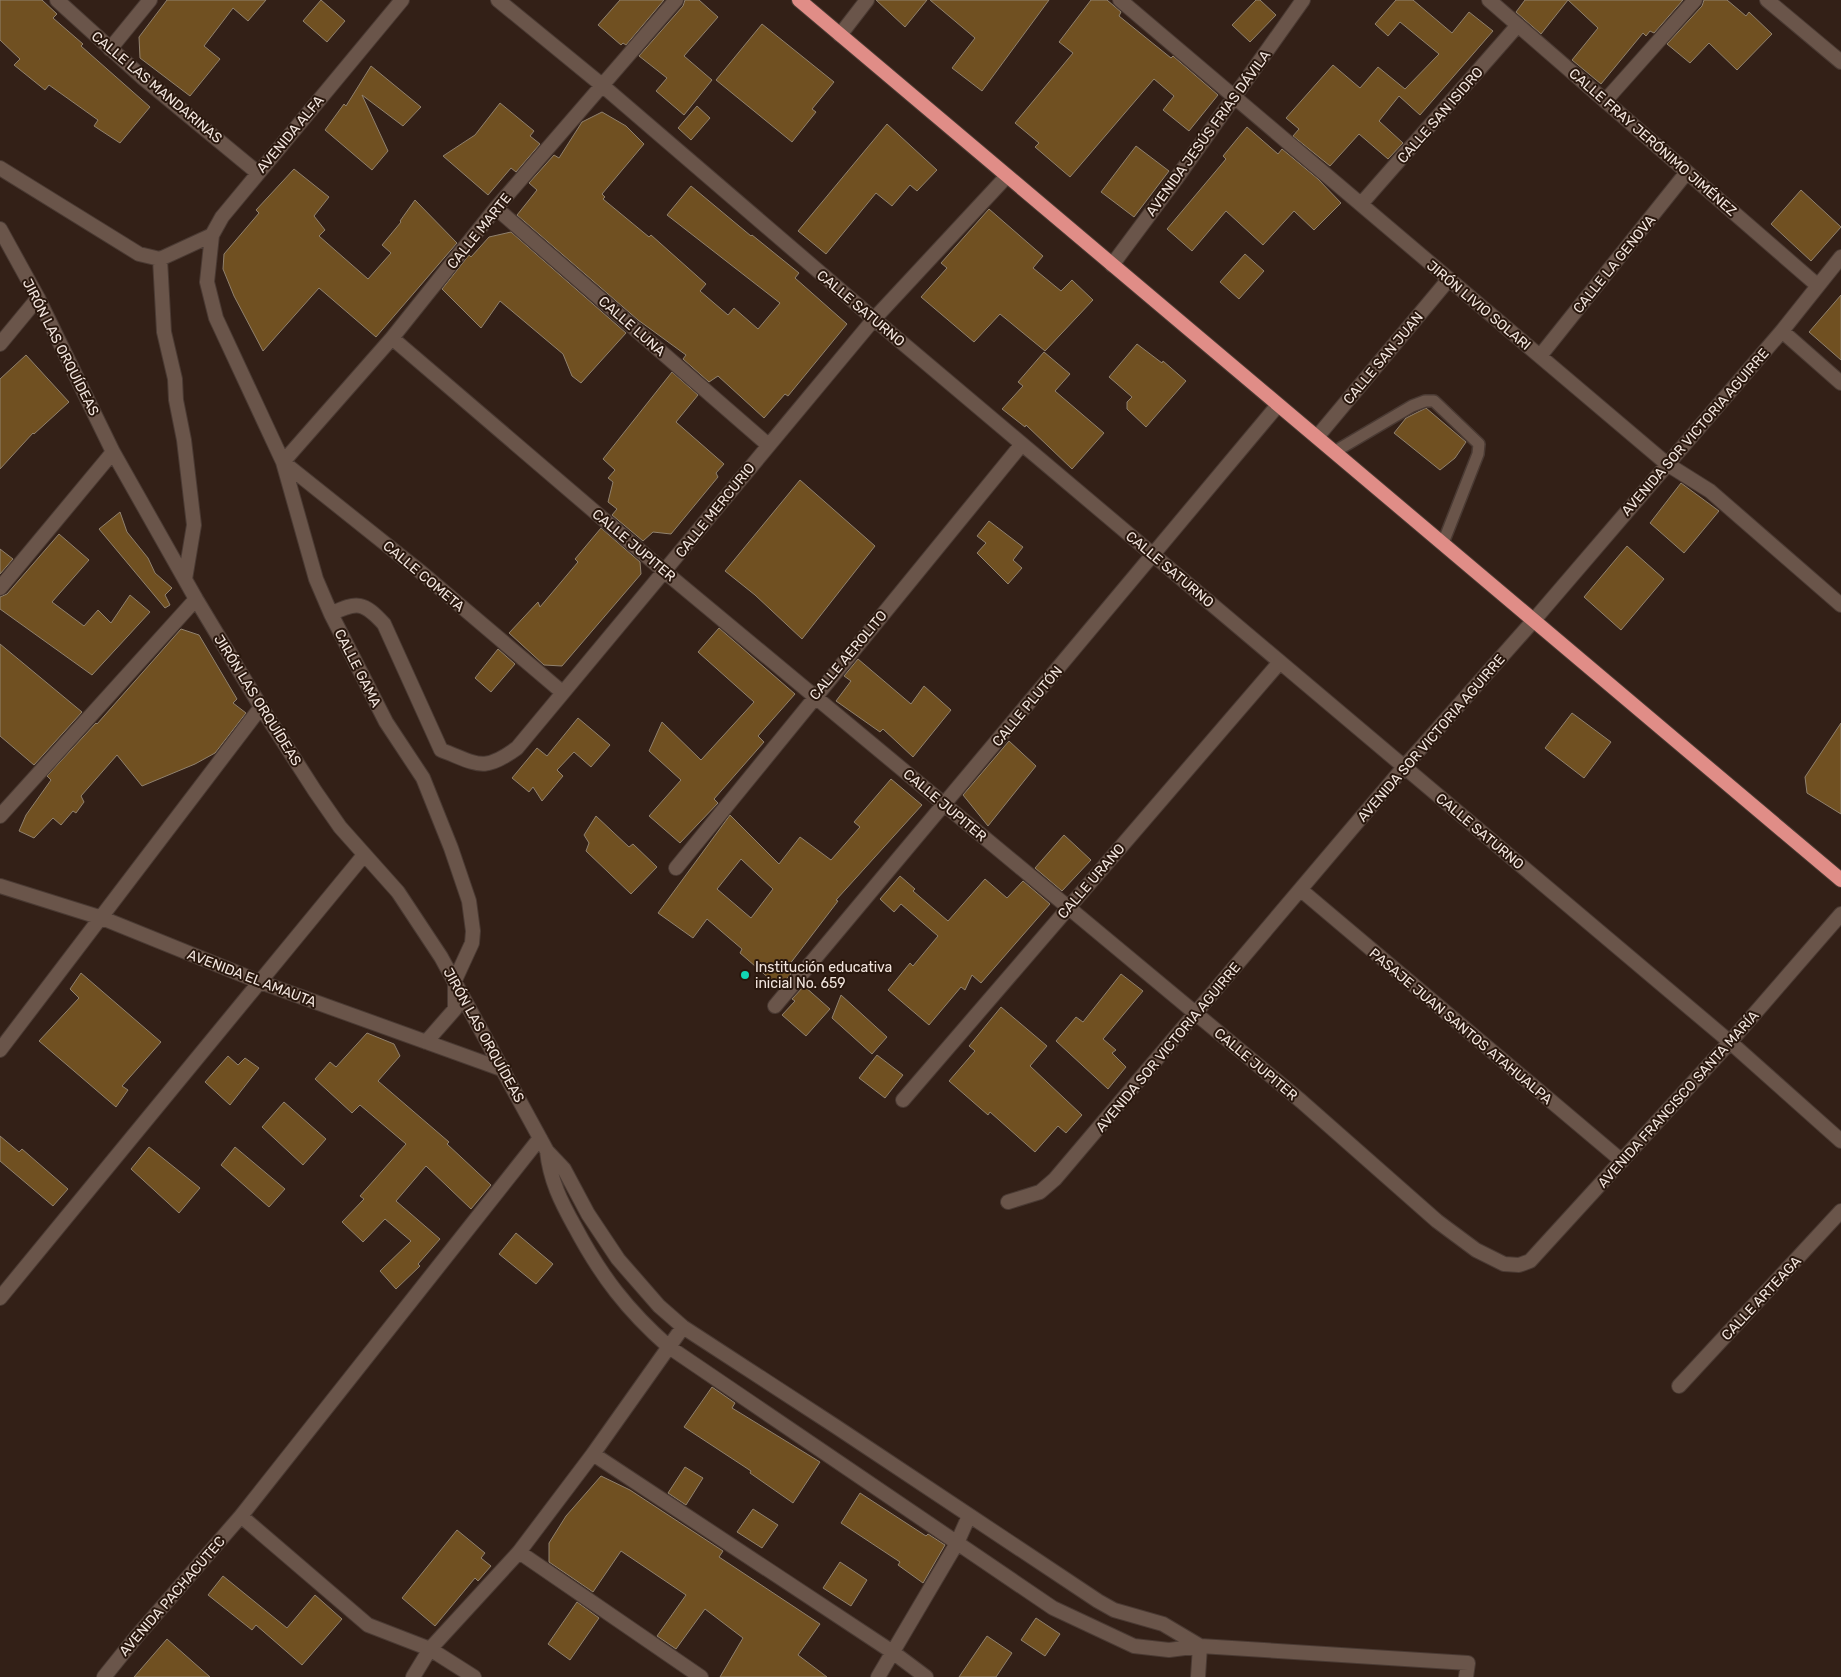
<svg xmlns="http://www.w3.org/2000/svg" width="1841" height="1677" font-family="Rubik,sans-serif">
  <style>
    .building { fill: #705021; stroke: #90816e; fill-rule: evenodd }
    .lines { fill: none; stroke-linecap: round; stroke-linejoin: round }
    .service-casing { stroke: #4a3a33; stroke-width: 14 }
    .minor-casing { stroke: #4a3a33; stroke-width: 16 }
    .trunk-casing { stroke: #4a3a33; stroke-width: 16 }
    .service { stroke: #6a554a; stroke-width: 11 }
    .minor { stroke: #6a554a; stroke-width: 14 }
    .trunk { stroke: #e08d87; stroke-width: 14 }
    .poi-dot { fill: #11d5b4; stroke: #29170d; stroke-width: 2 }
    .labels { text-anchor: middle; stroke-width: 4; stroke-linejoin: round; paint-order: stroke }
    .street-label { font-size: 14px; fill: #f2e5de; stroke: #29170d }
    .poi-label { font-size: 14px; fill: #f2e5de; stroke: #29170d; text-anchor: start }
  </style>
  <rect width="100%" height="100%" fill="#332017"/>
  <!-- building -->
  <path class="building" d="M 0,0 L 42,0 L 57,14 L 53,18 L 83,44 L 81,46 L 150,107 L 120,143 L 94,126 L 98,120 L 49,85 L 45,90 L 14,65 L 20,59 L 0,40 Z
    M 167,0 L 266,0 L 248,21 L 233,8 L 204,46 L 220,59 L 190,96 L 140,58 L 139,37 Z
    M 321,0 L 345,21 L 327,42 L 303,21 Z
    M 620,0 L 664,0 L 626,45 L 623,43 L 621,45 L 598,25 Z
    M 685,0 L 699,0 L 718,17 L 684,56 L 712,80 L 684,115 L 656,91 L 667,78 L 639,56 L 683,6 Z
    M 876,0 L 927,0 L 905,27 Z
    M 930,0 L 1049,0 L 982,91 L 952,68 L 975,38 Z
    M 1091,0 L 1107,0 L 1121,12 L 1119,16 L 1171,58 L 1173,56 L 1218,95 L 1189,131 L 1163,110 L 1174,96 L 1154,79 L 1070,177 L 1035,147 L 1039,143 L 1015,123 L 1073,53 L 1059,42 Z
    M 1256,0 L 1260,0 L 1276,15 L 1250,42 L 1232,25 Z
    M 1396,0 L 1413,0 L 1452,33 L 1469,12 L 1493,31 L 1420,115 L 1399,96 L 1379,121 L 1403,143 L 1388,159 L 1359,134 L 1330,166 L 1293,136 L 1299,129 L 1286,118 L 1333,65 L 1360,88 L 1378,67 L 1405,89 L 1439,54 L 1400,22 L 1388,36 L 1375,24 Z
    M 1525,0 L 1683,0 L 1654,33 L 1650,31 L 1646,36 L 1643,33 L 1601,84 L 1572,60 L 1598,28 L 1568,0 L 1541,34 L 1516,12 Z
    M 1704,0 L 1727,0 L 1746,16 L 1749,12 L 1772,34 L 1737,70 L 1709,43 L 1690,63 L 1667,44 L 1702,6 Z
    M 762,24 L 834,82 L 812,109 L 816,112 L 792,142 L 716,80 Z
    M 371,66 L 421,107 L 403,126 L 362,95 L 388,151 L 372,170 L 325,130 L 344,104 L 346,106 Z
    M 500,103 L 534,131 L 530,136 L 540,144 L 516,172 L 511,168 L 488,195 L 443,156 L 475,135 Z
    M 697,106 L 710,118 L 691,140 L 678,128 Z
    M 602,112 L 626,126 L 644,144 L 602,194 L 605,197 L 603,199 L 649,237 L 651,235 L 706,284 L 700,291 L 728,315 L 734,308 L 758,329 L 780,303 L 667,215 L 691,186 L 751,236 L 752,235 L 799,273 L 795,278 L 847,324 L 788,396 L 785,394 L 764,418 L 718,376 L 709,382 L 683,359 L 686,355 L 638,320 L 517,215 L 537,190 L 529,183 L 554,155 L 559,158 L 582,122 Z
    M 887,124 L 937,170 L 917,191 L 910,185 L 892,206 L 876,193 L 826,254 L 798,231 Z
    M 1247,127 L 1278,154 L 1282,149 L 1318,179 L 1341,203 L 1314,230 L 1294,211 L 1263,245 L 1226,211 L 1192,251 L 1167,229 L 1226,159 L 1223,156 Z
    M 1136,146 L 1169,171 L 1134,217 L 1101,192 Z
    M 294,169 L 329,197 L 314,216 L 325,230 L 319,236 L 368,279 L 391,253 L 382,245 L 401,222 L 400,221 L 415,200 L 457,243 L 376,337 L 319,288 L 263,351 L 234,296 L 223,269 L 224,254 L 259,213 L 256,210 Z
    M 1801,190 L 1841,227 L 1811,261 L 1771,224 Z
    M 989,209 L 1043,256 L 1033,268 L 1061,291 L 1072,280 L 1093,300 L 1045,351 L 1000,314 L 974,342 L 921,297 L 947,268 L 941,263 Z
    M 511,232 L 626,333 L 581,383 L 572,376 L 563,354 L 500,301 L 481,328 L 442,289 L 469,255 L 471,257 L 489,237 Z
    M 1245,254 L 1264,271 L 1239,299 L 1220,282 Z
    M 1841,295 L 1841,360 L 1809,332 Z
    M 1137,344 L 1162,363 L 1163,361 L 1186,381 L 1146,427 L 1127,409 L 1127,402 L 1132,397 L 1109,377 Z
    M 1044,352 L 1070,374 L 1055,391 L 1104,433 L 1072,469 L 1026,425 L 1025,427 L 1002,409 L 1023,386 L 1018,382 Z
    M 26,355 L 69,402 L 34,434 L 33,433 L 0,469 L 0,379 Z
    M 672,372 L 698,395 L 676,422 L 724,464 L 716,473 L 718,477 L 671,534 L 653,532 L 643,541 L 612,515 L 617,509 L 608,502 L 613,482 L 608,478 L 615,470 L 603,459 Z
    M 1426,408 L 1466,442 L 1455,458 L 1440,470 L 1394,433 L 1406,418 Z
    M 800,480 L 875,546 L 802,639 L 755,595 L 725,571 Z
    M 1681,483 L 1719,511 L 1684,553 L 1650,523 Z
    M 120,512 L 127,532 L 148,558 L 155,573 L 172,588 L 165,595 L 170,605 L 165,608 L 99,529 Z
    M 989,521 L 1023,547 L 1013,560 L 1022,568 L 1008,584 L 977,553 L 986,543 L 977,536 Z
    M 601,528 L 640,562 L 641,574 L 562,666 L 544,665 L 509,633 L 538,602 L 540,607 L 578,562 L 575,559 Z
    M 59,534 L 89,560 L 52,602 L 84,626 L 98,610 L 111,623 L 130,595 L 150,612 L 92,675 L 0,609 L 0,597 L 7,594 Z
    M 1627,546 L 1664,579 L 1621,630 L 1584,597 Z
    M 0,549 L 13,559 L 0,574 Z
    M 719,628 L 795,694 L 758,736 L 764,742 L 714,799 L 718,803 L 680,843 L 649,816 L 681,780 L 649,751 L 662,722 L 701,760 L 754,702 L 698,652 Z
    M 181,629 L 199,635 L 237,699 L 233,703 L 246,713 L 215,753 L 195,764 L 142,786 L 117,755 L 81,796 L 84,802 L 76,813 L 73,811 L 61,825 L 53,818 L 34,838 L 19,831 L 26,815 L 51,780 L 47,776 L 96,723 L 97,724 Z
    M 0,644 L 82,712 L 34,765 L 0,736 Z
    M 498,649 L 515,664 L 491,692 L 475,678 Z
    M 858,659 L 911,704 L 924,686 L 951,710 L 913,757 L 883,729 L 880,732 L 836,701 L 851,681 L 844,676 Z
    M 1572,713 L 1611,742 L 1584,778 L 1545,748 Z
    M 578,718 L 610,745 L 591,767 L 574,752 L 557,770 L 563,776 L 542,801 L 533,787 L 529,792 L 512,778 L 537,748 L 547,756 Z
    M 1841,723 L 1841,814 L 1807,793 L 1805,777 Z
    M 1009,741 L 1036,766 L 988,826 L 963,795 Z
    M 891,779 L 922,805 L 836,900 L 838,901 L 786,969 L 791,974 L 779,987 L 740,953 L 742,949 L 707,919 L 693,938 L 658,913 L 730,815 L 779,864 L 800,837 L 831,860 L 860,827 L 854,822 ZM 741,859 L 773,889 L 751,918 L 717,889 Z
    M 596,816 L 629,847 L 633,844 L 657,867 L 631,894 L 586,851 L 589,843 L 584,835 Z
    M 1064,835 L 1091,860 L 1062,891 L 1035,868 Z
    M 900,876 L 915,889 L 913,891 L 948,921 L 985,879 L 1007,898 L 1023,881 L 1050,904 L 981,983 L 972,975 L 965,990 L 961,987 L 929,1025 L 888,990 L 910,963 L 913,966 L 938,936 L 901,904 L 894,912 L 880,899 Z
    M 81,973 L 161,1042 L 122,1086 L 128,1090 L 116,1107 L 39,1041 L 79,998 L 70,989 Z
    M 1121,974 L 1143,991 L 1103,1039 L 1116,1050 L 1112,1053 L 1126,1067 L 1108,1089 L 1056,1041 L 1076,1017 L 1083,1022 Z
    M 804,986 L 830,1009 L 806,1036 L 782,1015 L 795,1001 L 792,999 Z
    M 841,995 L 887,1037 L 872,1054 L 832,1018 Z
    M 1001,1007 L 1047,1046 L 1030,1066 L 1082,1115 L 1066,1133 L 1058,1126 L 1035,1152 L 990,1112 L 988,1115 L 949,1081 L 975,1051 L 969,1046 Z
    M 367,1033 L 394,1044 L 400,1056 L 378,1081 L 449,1142 L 447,1144 L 491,1185 L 471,1209 L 426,1166 L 396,1201 L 440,1239 L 418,1264 L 420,1266 L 396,1289 L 380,1271 L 411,1241 L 385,1219 L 363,1242 L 342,1222 L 364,1199 L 360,1196 L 406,1144 L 360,1105 L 352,1113 L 315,1079 L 330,1062 L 336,1067 Z
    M 877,1055 L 903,1075 L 885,1098 L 859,1078 Z
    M 228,1056 L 238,1065 L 245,1058 L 259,1068 L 230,1105 L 205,1082 Z
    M 284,1102 L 326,1139 L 303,1165 L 262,1127 Z
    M 0,1136 L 19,1152 L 22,1149 L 68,1189 L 53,1206 L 0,1161 Z
    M 149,1147 L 200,1188 L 179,1213 L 131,1169 Z
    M 235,1147 L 285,1189 L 269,1207 L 221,1165 Z
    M 516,1233 L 553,1264 L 536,1284 L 499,1254 Z
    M 712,1387 L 735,1403 L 732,1408 L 820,1462 L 793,1503 L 750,1473 L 751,1471 L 684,1427 Z
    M 685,1467 L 703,1478 L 686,1505 L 668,1493 Z
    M 601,1476 L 630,1490 L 723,1551 L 719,1557 L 820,1624 L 798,1655 L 827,1677 L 720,1677 L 743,1638 L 705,1609 L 676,1649 L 657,1636 L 686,1595 L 621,1551 L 593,1592 L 549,1562 L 549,1543 L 566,1516 Z
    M 860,1493 L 926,1536 L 928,1534 L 945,1545 L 923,1583 L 898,1565 L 900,1562 L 841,1523 Z
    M 753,1509 L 778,1525 L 762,1548 L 737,1532 Z
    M 457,1530 L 485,1553 L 481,1558 L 491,1566 L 478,1581 L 475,1578 L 435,1626 L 402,1598 Z
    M 840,1562 L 867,1580 L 851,1606 L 823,1588 Z
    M 223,1576 L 287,1628 L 315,1595 L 342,1619 L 302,1665 L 256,1625 L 252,1630 L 208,1595 Z
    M 577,1602 L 599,1618 L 570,1660 L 548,1644 Z
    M 1036,1618 L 1060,1634 L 1045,1656 L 1021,1640 Z
    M 987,1636 L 1012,1653 L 996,1677 L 959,1677 Z
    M 167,1639 L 210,1677 L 134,1677 Z"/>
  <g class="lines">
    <defs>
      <path id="service" d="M 1334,452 L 1412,406 L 1425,401 L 1434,401 L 1479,444 L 1478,454 L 1443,543"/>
      <path id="minor" d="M 57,0 L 143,78 L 258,173
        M 402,0 L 222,217 L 212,235 L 207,282 L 216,318 L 283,462 L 316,579 L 331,614 L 386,722 L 423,778 L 451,848 L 469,901 L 473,931 L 472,943 L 455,980 L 455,1009 L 426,1042
        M 498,0 L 603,86 L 874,319 L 1730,1042 L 1841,1141
        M 1120,0 L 1667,464 L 1710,491 L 1841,605
        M 1489,0 L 1817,285
        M 1767,0 L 1841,62
        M 840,35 L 867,0
        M 110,49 L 150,0
        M 1605,101 L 1695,0
        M 0,168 L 139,254 L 160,259
        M 1361,204 L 1518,25
        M 496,208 L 767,444
        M 0,229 L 38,298 L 113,452 L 196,599 L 261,707 L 315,791 L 340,827 L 398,892 L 441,957 L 547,1151 L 564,1169 L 588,1214 L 618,1259 L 659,1306 L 683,1327 L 835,1426 L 1098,1601 L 1114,1610 L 1163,1624 L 1200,1646
        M 1112,265 L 1176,179 L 1303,0
        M 1782,331 L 1841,383
        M 392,338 L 665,572 L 1301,1101 L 1437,1221 L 1476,1250 L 1504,1264 L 1519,1265 L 1530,1261 L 1730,1042 L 1841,914
        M 0,344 L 38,298
        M 1540,356 L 1687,172
        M 1317,437 L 1449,279
        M 185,579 L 194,525 L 184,440 L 176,400 L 175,379 L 164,332 L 160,259 L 212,235
        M 0,588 L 113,452
        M 331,614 C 357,601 364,602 384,624 L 441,750 C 478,764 483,773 517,748 L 874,319 L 1007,176
        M 562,692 L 422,573 L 283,462 L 392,338 L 496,208 L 676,0
        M 0,816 L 196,599
        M 676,868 L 1022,444
        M 0,886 L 102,918 L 260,982 L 504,1070
        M 1301,890 L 1622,1161
        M 775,1006 L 1278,405
        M 0,1050 L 261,707
        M 903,1100 L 1280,662
        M 547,1151 C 550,1180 561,1202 575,1227 C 601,1276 627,1310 669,1347 L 1053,1608 L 1134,1646 L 1169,1650 L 1200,1646 L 1468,1663 L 1466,1677
        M 1008,1202 L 1040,1192 L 1055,1179 L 1404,767 L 1534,620 L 1782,331 L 1841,257
        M 0,1298 L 364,855
        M 1679,1386 L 1841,1211
        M 593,1454 L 894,1653 L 926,1677
        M 241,1516 L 368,1625 L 430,1649 L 474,1677
        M 519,1552 L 701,1677
        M 104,1677 L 137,1636 L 241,1516 L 540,1138
        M 413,1677 L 430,1649 L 519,1552 L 593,1454 L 683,1327
        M 878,1677 L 957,1543 L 969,1516
        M 1198,1677 L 1200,1646"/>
      <path id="trunk" d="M 799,0 L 1841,880"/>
    </defs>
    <!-- service casing -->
    <use href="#service" class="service-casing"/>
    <!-- minor casing -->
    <use href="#minor" class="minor-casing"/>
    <!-- trunk casing -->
    <use href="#trunk" class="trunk-casing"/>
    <!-- service -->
    <use href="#service" class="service"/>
    <!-- minor -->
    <use href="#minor" class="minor"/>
    <!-- trunk -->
    <use href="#trunk" class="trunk"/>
  </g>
  <!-- markers -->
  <circle class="poi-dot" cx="745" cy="975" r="5"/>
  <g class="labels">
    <!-- street labels -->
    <g class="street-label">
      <text transform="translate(157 87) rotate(40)" y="5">CALLE LAS MANDARINAS</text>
      <text transform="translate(1440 115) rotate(-49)" y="5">CALLE SAN ISIDRO</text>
      <text transform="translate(1208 133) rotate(-54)" y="5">AVENIDA JESÚS FRIAS DÁVILA</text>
      <text transform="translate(290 134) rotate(-50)" y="5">AVENIDA ALFA</text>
      <text transform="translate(1653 142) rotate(41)" y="5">CALLE FRAY JERÓNIMO JIMÉNEZ</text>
      <text transform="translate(479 231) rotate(-51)" y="5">CALLE MARTE</text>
      <text transform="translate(1614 264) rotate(-51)" y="5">CALLE LA GENOVA</text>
      <text transform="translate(1479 305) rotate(40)" y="5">JIRÓN LIVIO SOLARI</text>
      <text transform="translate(861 308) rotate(40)" y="5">CALLE SATURNO</text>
      <text transform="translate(632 326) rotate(41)" y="5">CALLE LUNA</text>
      <text transform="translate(61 347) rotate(63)" y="5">JIRÓN LAS ORQUÍDEAS</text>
      <text transform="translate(1383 358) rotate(-50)" y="5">CALLE SAN JUAN</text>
      <text transform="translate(1695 432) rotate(-49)" y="5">AVENIDA SOR VICTORIA AGUIRRE</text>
      <text transform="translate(715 510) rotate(-51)" y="5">CALLE MERCURIO</text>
      <text transform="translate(634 545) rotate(40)" y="5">CALLE JUPITER</text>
      <text transform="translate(1170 569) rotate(40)" y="5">CALLE SATURNO</text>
      <text transform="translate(424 576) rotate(40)" y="5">CALLE COMETA</text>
      <text transform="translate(848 655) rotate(-50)" y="5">CALLE AEROLITO</text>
      <text transform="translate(358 668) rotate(63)" y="5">CALLE GAMA</text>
      <text transform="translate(258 700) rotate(58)" y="5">JIRÓN LAS ORQUÍDEAS</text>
      <text transform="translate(1027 706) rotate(-50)" y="5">CALLE PLUTÓN</text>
      <text transform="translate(1431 738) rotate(-49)" y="5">AVENIDA SOR VICTORIA AGUIRRE</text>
      <text transform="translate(945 805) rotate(40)" y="5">CALLE JUPITER</text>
      <text transform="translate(1480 831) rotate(40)" y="5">CALLE SATURNO</text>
      <text transform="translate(1091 881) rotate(-49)" y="5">CALLE URANO</text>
      <text transform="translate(252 978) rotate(21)" y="5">AVENIDA EL AMAUTA</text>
      <text transform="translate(1461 1026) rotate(40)" y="5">PASAJE JUAN SANTOS ATAHUALPA</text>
      <text transform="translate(484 1035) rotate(61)" y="5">JIRÓN LAS ORQUÍDEAS</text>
      <text transform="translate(1168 1047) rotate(-50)" y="5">AVENIDA SOR VICTORIA AGUIRRE</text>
      <text transform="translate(1256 1064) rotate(40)" y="5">CALLE JUPITER</text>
      <text transform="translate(1678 1099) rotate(-48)" y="5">AVENIDA FRANCISCO SANTA MARÍA</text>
      <text transform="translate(1761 1298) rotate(-47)" y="5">CALLE ARTEAGA</text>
      <text transform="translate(172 1596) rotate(-49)" y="5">AVENIDA PACHACUTEC</text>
    </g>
    <!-- poi labels -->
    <g class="poi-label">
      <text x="755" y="972">Institución educativa<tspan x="755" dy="16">inicial No. 659</tspan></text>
    </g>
  </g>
</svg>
